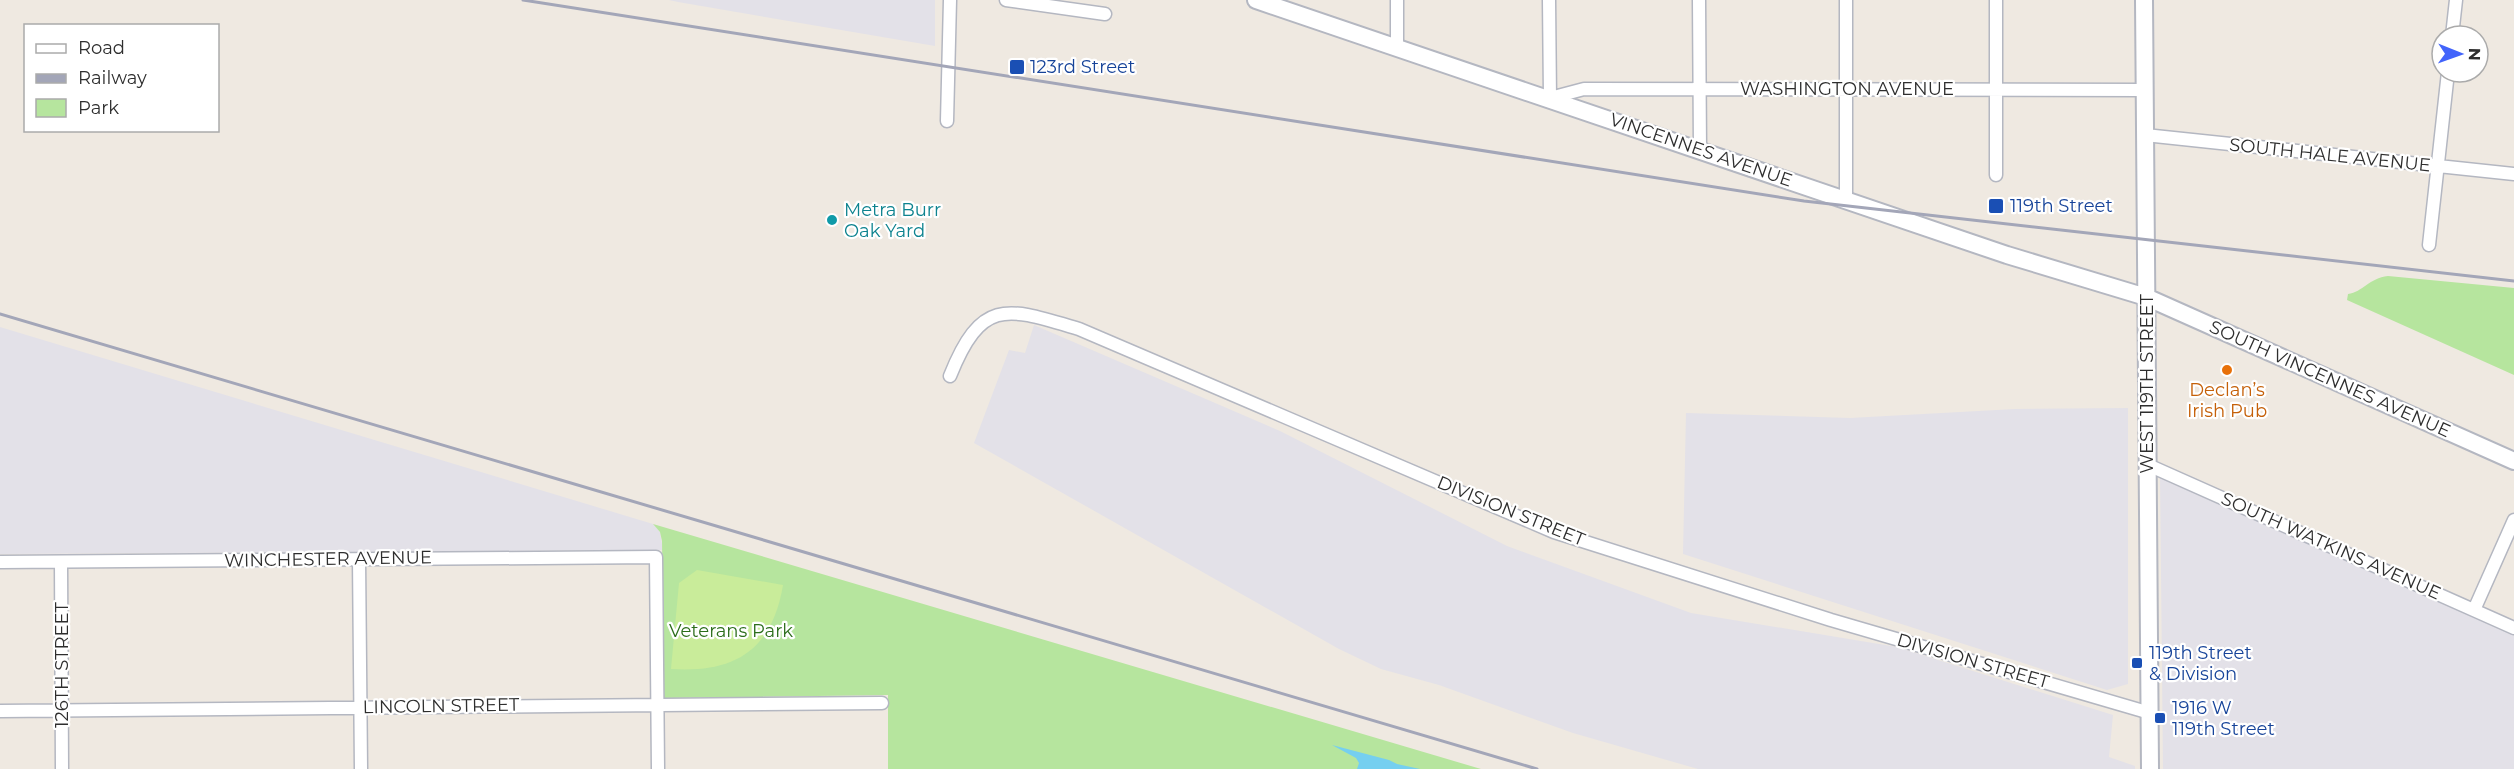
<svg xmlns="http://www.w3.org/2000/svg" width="2514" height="769" font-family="Montserrat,sans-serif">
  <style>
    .industrial { fill: #e3e1e8 }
    .green { fill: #b6e59e }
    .pitch { fill: #c9ec9a }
    .water { fill: #75cff0 }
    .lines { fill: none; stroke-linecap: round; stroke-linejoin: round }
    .street-casing { stroke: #b4b7c1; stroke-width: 15 }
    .secondary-casing { stroke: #b4b7c1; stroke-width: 20 }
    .street { stroke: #fff; stroke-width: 12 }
    .secondary { stroke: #fff; stroke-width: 16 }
    .rail { stroke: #a3a6b8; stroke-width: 3 }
    .transit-dot { fill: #1a4fb4; stroke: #fff; stroke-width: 2 }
    .culture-dot { fill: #0f9aa8; stroke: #fff; stroke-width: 2 }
    .food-dot { fill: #e8710a; stroke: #fff; stroke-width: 2 }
    .labels { text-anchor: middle; stroke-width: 4.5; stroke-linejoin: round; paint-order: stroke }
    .transit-label { font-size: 18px; fill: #164399; stroke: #fff; text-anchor: start }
    .street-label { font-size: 18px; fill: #2e2e2e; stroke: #fff }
    .culture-label { font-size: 18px; fill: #0d838f; stroke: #fff; text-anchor: start }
    .food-label { font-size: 18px; fill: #c56008; stroke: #fff }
    .park-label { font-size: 18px; fill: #2c6e1b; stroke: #fff }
  </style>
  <rect width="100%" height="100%" fill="#efe9e1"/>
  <!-- industrial -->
  <path class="industrial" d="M 669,0 L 935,0 L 935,46 L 678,2 Z
    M 1034,325 L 1280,431 L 1507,546 L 1691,613 L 1897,647 L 2113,715 L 2109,757 L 2135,766 L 2135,769 L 1698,769 L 1573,733 L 1439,685 L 1381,669 L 1339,649 L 974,443 L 1009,350 L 1025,353 Z
    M 0,327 L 653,524 L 660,532 L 663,550 L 0,554 Z
    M 2128,408 L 2128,684 L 2107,690 L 1683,554 L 1686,413 L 1850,418 L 2015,409 Z
    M 2160,475 L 2514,631 L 2514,769 L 2163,769 Z"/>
  <!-- green -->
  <path class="green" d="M 2388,276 L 2514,288 L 2514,375 L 2347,300 L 2348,294 C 2363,292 2369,278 2388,276 Z
    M 653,524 L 1481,769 L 888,769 L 888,695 L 664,698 L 662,541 L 660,532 Z"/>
  <!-- pitch -->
  <path class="pitch" d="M 697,570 L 783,585 C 772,651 734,673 671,669 L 679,583 Z"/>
  <!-- water -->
  <path class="water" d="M 1332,745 L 1389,760 L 1397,764 L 1420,769 L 1357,769 L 1359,763 L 1356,758 Z"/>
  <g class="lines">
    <defs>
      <path id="street" d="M 1006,0 L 1105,14
        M 1549,0 L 1550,98 L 1584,89 L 2145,90
        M 1699,0 L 1700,149
        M 1846,0 L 1846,200
        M 1996,0 L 1996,175
        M 2452,36 L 2456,0
        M 1397,46 L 1397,0
        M 947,121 L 950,0
        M 2145,135 L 2514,174
        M 2429,245 L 2448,72
        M 950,376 C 982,296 1008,308 1079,329 L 1554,532 L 1831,620 L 2150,713
        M 2148,465 L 2514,628
        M 359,559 L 361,769
        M 0,562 L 656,557 L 658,769
        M 61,562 L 62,769
        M 2474,610 L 2514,520
        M 0,711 L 882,703"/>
      <path id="secondary" d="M 1256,0 L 2007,255 L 2146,297 L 2514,461
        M 2144,0 L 2150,769"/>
    </defs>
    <!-- street casing -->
    <use href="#street" class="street-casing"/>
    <!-- secondary casing -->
    <use href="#secondary" class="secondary-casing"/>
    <!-- street -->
    <use href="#street" class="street"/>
    <!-- secondary -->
    <use href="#secondary" class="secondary"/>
    <!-- rail -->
    <path class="rail" d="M 523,0 L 1804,201 L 2514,281
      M 0,314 L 1537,769"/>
  </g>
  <!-- markers -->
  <g class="transit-dot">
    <rect x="1009" y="59" width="16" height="16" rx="3"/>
    <rect x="1988" y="198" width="16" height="16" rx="3"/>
    <rect x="2131" y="657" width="12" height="12" rx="3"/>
    <rect x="2154" y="712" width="12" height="12" rx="3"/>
  </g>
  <circle class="culture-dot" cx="832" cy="220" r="6"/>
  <circle class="food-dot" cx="2227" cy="370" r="6"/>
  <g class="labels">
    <!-- transit labels -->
    <g class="transit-label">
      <text x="1030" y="73">123rd Street</text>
      <text x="2010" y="212">119th Street</text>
      <text x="2149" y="659">119th Street<tspan x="2149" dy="21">&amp; Division</tspan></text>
      <text x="2172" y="714">1916 W<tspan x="2172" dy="21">119th Street</tspan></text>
    </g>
    <!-- street labels -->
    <g class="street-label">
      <text x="1847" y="95">WASHINGTON AVENUE</text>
      <text transform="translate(1701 150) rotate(19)" y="6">VINCENNES AVENUE</text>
      <text transform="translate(2330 155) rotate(6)" y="6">SOUTH HALE AVENUE</text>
      <text transform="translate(2330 379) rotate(24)" y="6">SOUTH VINCENNES AVENUE</text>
      <text transform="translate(2147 384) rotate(-90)" y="6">WEST 119TH STREET</text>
      <text transform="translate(1511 511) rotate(22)" y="6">DIVISION STREET</text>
      <text transform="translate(2331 546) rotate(24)" y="6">SOUTH WATKINS AVENUE</text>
      <text transform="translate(328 559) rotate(-1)" y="6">WINCHESTER AVENUE</text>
      <text transform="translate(1973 661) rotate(16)" y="6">DIVISION STREET</text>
      <text transform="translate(62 665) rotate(-90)" y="6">126TH STREET</text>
      <text transform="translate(441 706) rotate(-1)" y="6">LINCOLN STREET</text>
    </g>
    <!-- culture labels -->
    <g class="culture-label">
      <text x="844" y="216">Metra Burr<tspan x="844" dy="21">Oak Yard</tspan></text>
    </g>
    <!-- food labels -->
    <g class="food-label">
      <text x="2227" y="396">Declan’s<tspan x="2227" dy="21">Irish Pub</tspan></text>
    </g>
    <!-- park labels -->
    <g class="park-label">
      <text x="731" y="637">Veterans Park</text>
    </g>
  </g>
  <!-- legend -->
  <rect x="24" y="24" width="195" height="108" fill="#ffffff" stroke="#ababab" stroke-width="1.5"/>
  <rect x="36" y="44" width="30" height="9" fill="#ffffff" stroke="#ababab" stroke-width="1.5"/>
  <text x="78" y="54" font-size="18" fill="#2e2e2e">Road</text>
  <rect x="36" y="74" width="30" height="9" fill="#a3a6b8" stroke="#ababab" stroke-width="1.5"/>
  <text x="78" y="84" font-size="18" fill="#2e2e2e">Railway</text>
  <rect x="36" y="99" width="30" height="18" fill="#b6e59e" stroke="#ababab" stroke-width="1.5"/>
  <text x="78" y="114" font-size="18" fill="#2e2e2e">Park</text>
  <!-- north arrow -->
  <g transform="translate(2460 54) rotate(91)"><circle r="28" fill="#ffffff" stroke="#ababab" stroke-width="1.5"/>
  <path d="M0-4.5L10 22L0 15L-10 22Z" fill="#4264fb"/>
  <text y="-9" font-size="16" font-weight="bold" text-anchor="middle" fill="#2e2e2e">N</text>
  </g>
</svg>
